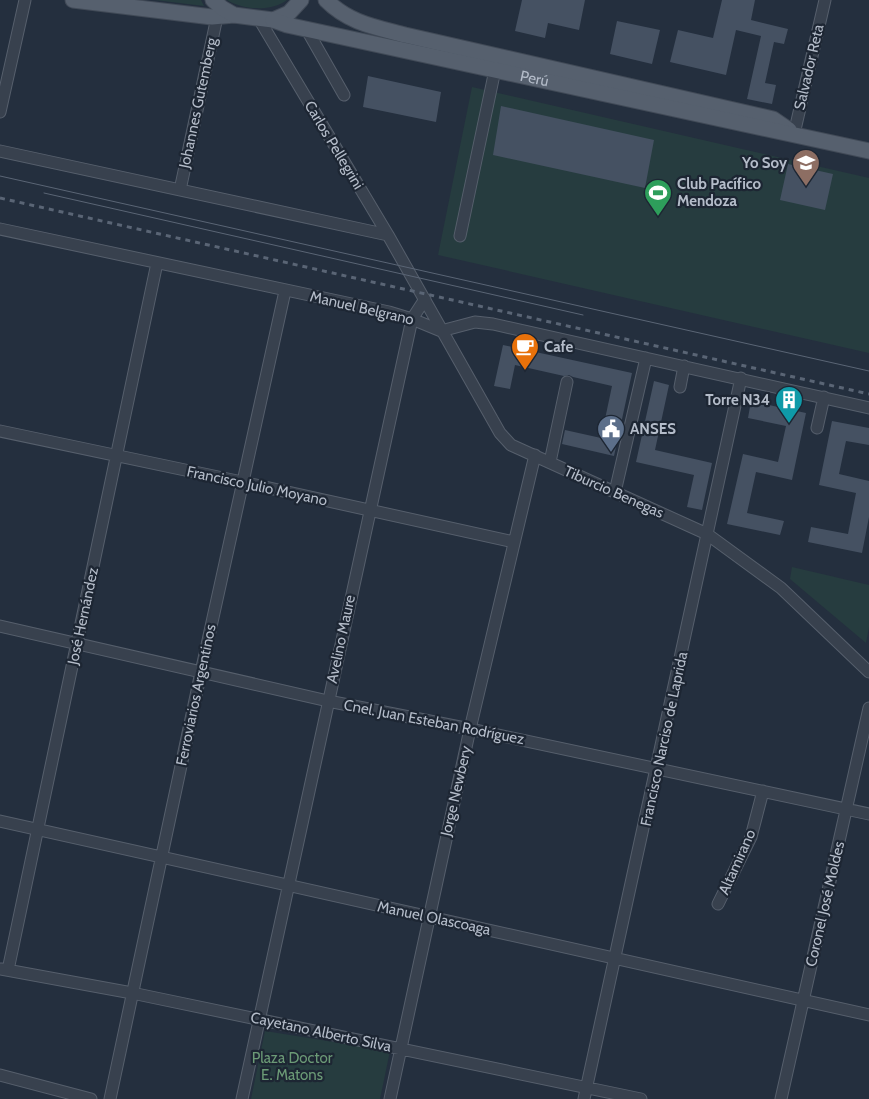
<svg xmlns="http://www.w3.org/2000/svg" width="869" height="1099" font-family="Cabin,sans-serif">
  <style>
    .green { fill: #263c3f }
    .building { fill: #455162 }
    .lines { fill: none; stroke-linecap: round; stroke-linejoin: round }
    .minor-casing { stroke: #565f6c; stroke-width: 13 }
    .major-casing { stroke: #414a57; stroke-width: 17 }
    .minor { stroke: #38414e; stroke-width: 11 }
    .major { stroke: #56606e; stroke-width: 15 }
    .tram { stroke: #5a6575; stroke-width: 1 }
    .rail { stroke: #5a6575; stroke-width: 3; stroke-dasharray: 5 5; stroke-linecap: butt }
    .labels { text-anchor: middle; stroke-width: 4.5; stroke-linejoin: round; paint-order: stroke }
    .street-label { font-size: 15px; fill: #b4bcc9; stroke: #1d2633 }
    .poi-label { font-size: 15px; font-weight: bold; fill: #b4bcc9; stroke: #1d2633; text-anchor: start }
    .park-label { font-size: 15px; fill: #6b9a76; stroke: #1d2633 }
  </style>
  <rect width="100%" height="100%" fill="#242f3e"/>
  <!-- green -->
  <path class="green" d="M 155,0 L 201,0 L 204,6 Z
    M 227,0 L 287,0 C 271,12 243,10 227,0 Z
    M 472,87 L 869,178 L 869,353 L 438,255 Z
    M 792,567 L 869,585 L 869,627 L 866,643 L 790,579 Z
    M 265,1031 L 390,1051 L 380,1099 L 251,1099 Z"/>
  <!-- building -->
  <path class="building" d="M 522,0 L 585,0 L 579,30 L 548,23 L 545,38 L 515,31 Z
    M 722,0 L 755,0 L 751,20 L 788,29 L 784,44 L 774,42 L 765,83 L 776,85 L 772,104 L 747,99 L 761,36 L 736,30 L 726,75 L 670,62 L 678,30 L 713,38 Z
    M 617,21 L 660,30 L 652,64 L 610,54 Z
    M 368,76 L 441,92 L 436,122 L 363,107 Z
    M 501,106 L 654,140 L 645,188 L 493,155 Z
    M 788,164 L 833,174 L 825,210 L 780,200 Z
    M 503,345 L 632,373 L 614,456 L 562,444 L 565,430 L 601,438 L 612,386 L 573,377 L 569,375 L 564,376 L 515,365 L 510,389 L 494,386 Z
    M 654,381 L 669,385 L 655,450 L 712,463 L 702,510 L 687,507 L 694,475 L 636,462 Z
    M 751,401 L 806,413 L 792,480 L 756,472 L 747,513 L 784,521 L 780,535 L 727,524 L 743,454 L 778,462 L 786,426 L 748,418 Z
    M 832,421 L 869,428 L 869,445 L 846,441 L 839,474 L 869,481 L 869,517 L 862,553 L 808,542 L 811,527 L 848,534 L 856,493 L 819,485 Z"/>
  <g class="lines">
    <defs>
      <path id="minor" d="M 259,19 L 388,235 L 500,433 L 511,445 L 707,534 L 781,588 L 869,672
        M 307,30 L 344,95
        M 0,112 L 25,0
        M 794,134 L 825,0
        M 0,151 L 388,235
        M 180,190 L 217,17
        M 0,229 L 389,312 L 412,319 L 441,331 L 475,322 L 493,324 L 869,408
        M 460,236 L 495,70
        M 680,387 L 684,366
        M 817,428 L 824,397
        M 0,431 L 242,482 L 514,542
        M 550,462 L 567,382
        M 615,492 L 646,358
        M 0,626 L 328,701 L 470,729 L 869,814
        M 0,821 L 869,1015
        M 718,904 L 751,837 L 763,791
        M 1,969 L 132,993 L 641,1099
        M 8,970 L 157,263
        M 0,1075 L 91,1099
        M 110,1099 L 201,672 L 285,291
        M 242,1099 L 412,319 L 425,299
        M 390,1099 L 470,729 L 535,455
        M 584,1099 L 741,378
        M 781,1099 L 869,708"/>
      <g id="major">
        <path d="M 73,0 L 212,17 L 234,15"/>
        <path d="M 213,0 L 222,8 L 234,15 L 273,20 L 289,13 L 301,0"/>
        <path d="M 326,0 C 349,23 375,27 405,35 L 773,119 L 789,130"/>
        <path id="s1" d="M 273,20 L 287,25 L 869,151"/>
      </g>
    </defs>
    <!-- minor casing -->
    <use href="#minor" class="minor-casing"/>
    <!-- major casing -->
    <use href="#major" class="major-casing"/>
    <!-- minor -->
    <use href="#minor" class="minor"/>
    <!-- major -->
    <use href="#major" class="major"/>
    <!-- tram -->
    <path class="tram" d="M 0,176 L 869,371
      M 44,193 L 583,315"/>
    <!-- rail -->
    <path class="rail" d="M 0,198 L 869,394"/>
  </g>
  <!-- icons -->
  <defs>
    <symbol id="school-pin" viewBox="-11 -11 22 30"><path d="M0 17L-7.5 6A9.5 9.5 0 1 1 7.5 6Z" fill="#8d6e63" stroke="#1d2633"/><path d="M0-5L7-2L0 1L-7-2ZM-4 1L0 2.5L4 1V4Q0 6-4 4Z" fill="#fff"/></symbol>
    <symbol id="stadium-pin" viewBox="-11 -11 22 30"><path d="M0 17L-7.5 6A9.5 9.5 0 1 1 7.5 6Z" fill="#2e9e5b" stroke="#1d2633"/><path d="M0-5a6.5 5 0 1 0 0 10a6.5 5 0 1 0 0-10ZM-3.5-1.8h7v3.6h-7Z" fill="#fff"/></symbol>
    <symbol id="cafe-pin" viewBox="-11 -11 22 30"><path d="M0 17L-7.5 6A9.5 9.5 0 1 1 7.5 6Z" fill="#e8710a" stroke="#1d2633"/><path d="M-5.5-4.5H6V0H3Q3 3.5 0 3.5H-2.5Q-5.5 3.5-5.5 0ZM3-3.2v2h1.7v-2ZM-6 4.5H4V6H-6Z" fill="#fff"/></symbol>
    <symbol id="building-pin" viewBox="-11 -11 22 30"><path d="M0 17L-7.5 6A9.5 9.5 0 1 1 7.5 6Z" fill="#0f9aa8" stroke="#1d2633"/><path d="M-4-6H4V6H1V3H-1V6H-4ZM-2.5-4.3h1.7v1.8h-1.7ZM.8-4.3h1.7v1.8H.8ZM-2.5-1h1.7V.8h-1.7ZM.8-1h1.7V.8H.8Z" fill="#fff"/></symbol>
    <symbol id="civic-pin" viewBox="-11 -11 22 30"><path d="M0 17L-7.5 6A9.5 9.5 0 1 1 7.5 6Z" fill="#5c6f8a" stroke="#1d2633"/><path d="M-.6-6.5H3V-4.5H.6V-3L4-1V1h2V6H-6V1h2V-1L-.6-3ZM-1.2 2.5V6h2.4V2.5Z" fill="#fff"/></symbol>
  </defs>
  <g fill-rule="evenodd">
    <use href="#school-pin" x="790" y="147" width="32" height="43"/>
    <use href="#stadium-pin" x="642" y="177" width="32" height="43"/>
    <use href="#cafe-pin" x="509" y="331" width="32" height="43"/>
    <use href="#building-pin" x="773" y="384" width="32" height="43"/>
    <use href="#civic-pin" x="595" y="413" width="32" height="43"/>
  </g>
  <g class="labels">
    <!-- street labels -->
    <g class="street-label">
      <text transform="translate(809 67) rotate(-77)" y="5">Salvador Reta</text>
      <text dy="5" stroke="none"><textPath href="#s1" startOffset="268">Perú</textPath></text>
      <text transform="translate(198 103) rotate(-78)" y="5">Johannes Gutemberg</text>
      <text transform="translate(334 145) rotate(59)" y="5">Carlos Pellegrini</text>
      <text transform="translate(362 308) rotate(13)" y="5">Manuel Belgrano</text>
      <text transform="translate(257 486) rotate(12)" y="5">Francisco Julio Moyano</text>
      <text transform="translate(614 492) rotate(24)" y="5">Tiburcio Benegas</text>
      <text transform="translate(83 616) rotate(-78)" y="5">José Hernández</text>
      <text transform="translate(341 639) rotate(-78)" y="5">Avelino Maure</text>
      <text transform="translate(196 695) rotate(-78)" y="5">Ferroviarios Argentinos</text>
      <text transform="translate(434 722) rotate(11)" y="5">Cnel. Juan Esteban Rodríguez</text>
      <text transform="translate(664 739) rotate(-78)" y="5">Francisco Narciso de Laprida</text>
      <text transform="translate(456 791) rotate(-77)" y="5">Jorge Newbery</text>
      <text transform="translate(737 862) rotate(-66)" y="5">Altamirano</text>
      <text transform="translate(825 904) rotate(-77)" y="5">Coronel José Moldes</text>
      <text transform="translate(434 918) rotate(12)" y="5">Manuel Olascoaga</text>
      <text transform="translate(321 1032) rotate(12)" y="5">Cayetano Alberto Silva</text>
    </g>
    <!-- poi labels -->
    <g class="poi-label">
      <text x="787" y="168" text-anchor="end">Yo Soy</text>
      <text x="677" y="189">Club Pacífico<tspan x="677" dy="17">Mendoza</tspan></text>
      <text x="544" y="352">Cafe</text>
      <text x="770" y="405" text-anchor="end">Torre N34</text>
      <text x="630" y="434">ANSES</text>
    </g>
    <!-- park labels -->
    <g class="park-label">
      <text x="292" y="1063">Plaza Doctor<tspan x="292" dy="17">E. Matons</tspan></text>
    </g>
  </g>
</svg>
